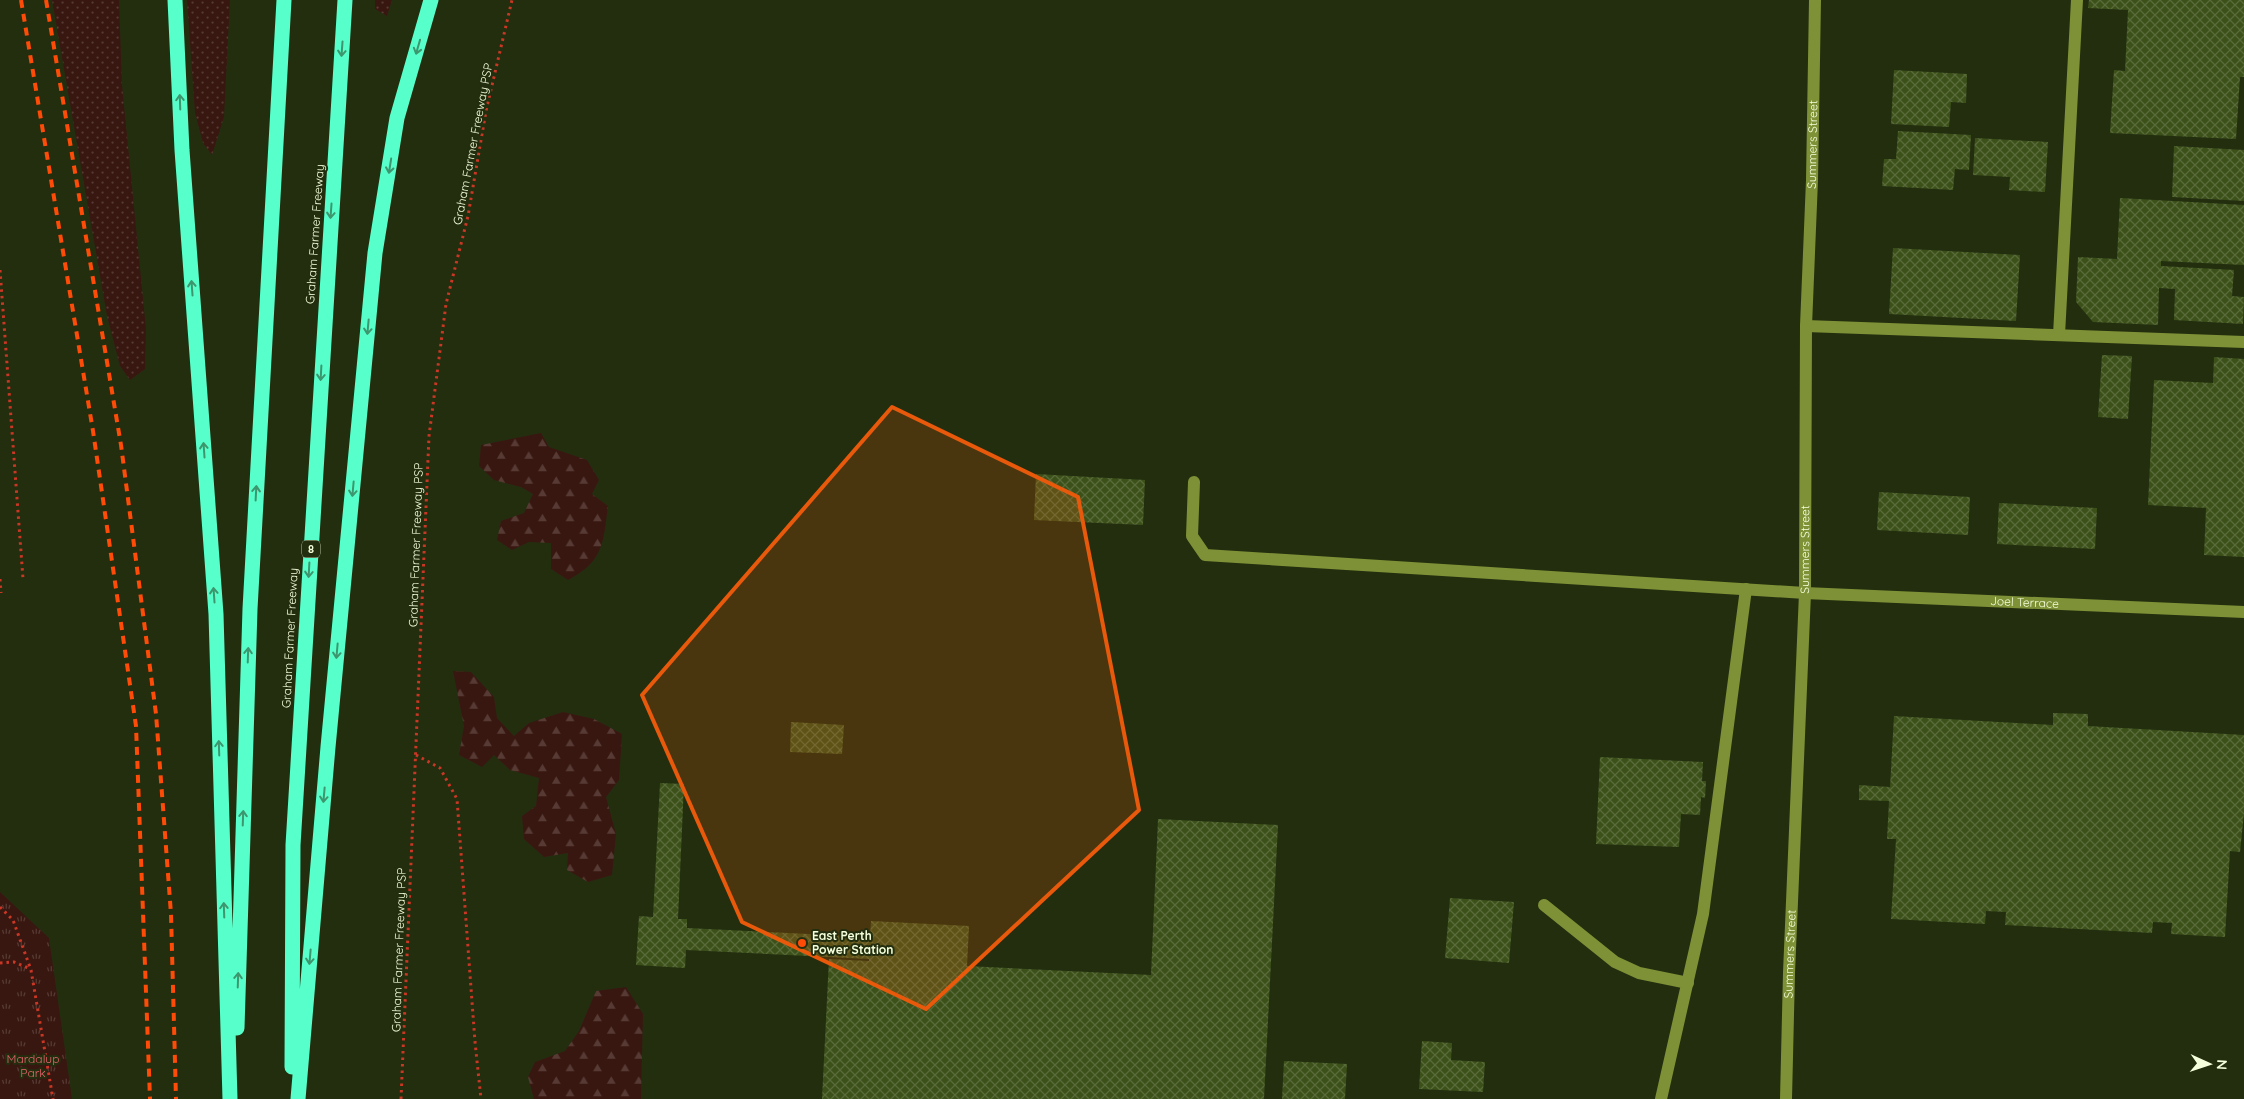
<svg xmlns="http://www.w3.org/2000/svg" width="2244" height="1099" font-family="Quicksand,sans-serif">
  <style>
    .grass { fill: url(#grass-dots) }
    .forest { fill: url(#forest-firs) }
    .park { fill: url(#park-tufts) }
    .building { fill: url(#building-cross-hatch) }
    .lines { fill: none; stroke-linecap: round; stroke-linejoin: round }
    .path { stroke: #ca3725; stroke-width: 3; stroke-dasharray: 2.5 4; stroke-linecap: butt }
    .minor { stroke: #7e9136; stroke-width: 12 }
    .highway { stroke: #57ffcb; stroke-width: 15 }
    .rail { stroke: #ff4b08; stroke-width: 4; stroke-dasharray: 8 6; stroke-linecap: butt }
    .oneway { stroke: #3d966d }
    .marked { fill: #e8590c; fill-opacity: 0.2; stroke: #e8590c; stroke-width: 4; stroke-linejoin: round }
    .poi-dot { fill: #ff4b08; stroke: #232e0f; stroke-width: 2 }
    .labels { text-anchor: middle; stroke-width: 4; stroke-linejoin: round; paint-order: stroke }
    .shield { fill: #232e0f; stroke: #b6c09e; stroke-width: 1 }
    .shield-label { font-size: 11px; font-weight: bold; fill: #f5ffdc }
    .street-label { font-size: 12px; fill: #f5ffdc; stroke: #232e0f }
    .poi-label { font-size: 12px; font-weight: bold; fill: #f5ffdc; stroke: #232e0f; text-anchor: start }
    .park-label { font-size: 12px; fill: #ed636f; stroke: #232e0f }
  </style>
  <defs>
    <pattern id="grass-dots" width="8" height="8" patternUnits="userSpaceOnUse" patternTransform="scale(1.25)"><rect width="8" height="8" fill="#391711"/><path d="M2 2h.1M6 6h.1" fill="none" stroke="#563a33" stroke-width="1.8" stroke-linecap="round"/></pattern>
    <pattern id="forest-firs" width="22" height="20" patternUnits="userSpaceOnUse" patternTransform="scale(1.25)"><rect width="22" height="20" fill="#391711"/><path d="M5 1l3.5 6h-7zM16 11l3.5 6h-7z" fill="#563a33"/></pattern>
    <pattern id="park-tufts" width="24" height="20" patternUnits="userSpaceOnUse" patternTransform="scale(1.25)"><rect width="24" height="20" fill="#391711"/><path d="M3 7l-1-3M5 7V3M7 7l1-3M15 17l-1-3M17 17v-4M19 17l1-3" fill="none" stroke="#563a33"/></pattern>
    <pattern id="building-cross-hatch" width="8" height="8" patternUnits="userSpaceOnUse" patternTransform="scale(1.25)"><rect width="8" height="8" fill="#3c5119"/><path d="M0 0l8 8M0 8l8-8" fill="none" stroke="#596b3a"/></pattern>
  </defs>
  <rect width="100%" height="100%" fill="#232e0f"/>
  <!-- grass -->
  <path class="grass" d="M 52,0 L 119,0 L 122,85 L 146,329 L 145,369 L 130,380 L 120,366 L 107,316 Z
    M 187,0 L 230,0 L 224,117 L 212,155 L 203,143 L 195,113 Z
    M 375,0 L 392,0 L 387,16 L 375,9 Z"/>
  <!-- forest -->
  <path class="forest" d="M 541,433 L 549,447 L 587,460 L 599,480 L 592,494 L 608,506 C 603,543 604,561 568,580 L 551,569 L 551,543 L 529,542 L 512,550 L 497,540 L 501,521 L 524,513 L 533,494 L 521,487 L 494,480 L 479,466 L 481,445 Z
    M 453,671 L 471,672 L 494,697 L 497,718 L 514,736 L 529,723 L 563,712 L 594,719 L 622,734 L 619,780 L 606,797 L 616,834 L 612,875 L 588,882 L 567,870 L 568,853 L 544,857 L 524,839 L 522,816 L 536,806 L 539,778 L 510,770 L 494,755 L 482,767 L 459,755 L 464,726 Z
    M 626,987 L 643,1014 L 641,1099 L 534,1099 L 528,1077 L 535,1062 L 565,1051 L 579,1031 L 596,991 Z"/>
  <!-- park -->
  <path class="park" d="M 0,892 L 49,938 L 72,1099 L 0,1099 Z"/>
  <!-- building -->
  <path class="building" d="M 2089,0 L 2244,0 L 2244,77 L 2240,77 L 2236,139 L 2110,133 L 2114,70 L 2125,71 L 2128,10 L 2088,8 Z
    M 1894,70 L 1967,74 L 1966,103 L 1951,102 L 1949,127 L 1891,124 Z
    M 1898,131 L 1971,135 L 1969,170 L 1955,169 L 1953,190 L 1882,186 L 1884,159 L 1896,159 Z
    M 1975,138 L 2048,142 L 2045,192 L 2009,190 L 2010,177 L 1973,175 Z
    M 2174,146 L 2244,150 L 2244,201 L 2172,197 Z
    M 2120,198 L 2244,205 L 2244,265 L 2161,261 L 2161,266 L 2234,270 L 2232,296 L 2244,297 L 2243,324 L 2174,320 L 2175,289 L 2159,288 L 2158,325 L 2093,322 L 2076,302 L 2078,257 L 2117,259 Z
    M 1893,248 L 2020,255 L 2016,321 L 1889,314 Z
    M 2102,355 L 2132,356 L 2128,419 L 2098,417 Z
    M 2214,357 L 2244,359 L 2244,557 L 2204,555 L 2206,508 L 2148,505 L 2154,380 L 2213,383 Z
    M 1036,474 L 1145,480 L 1143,525 L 1034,520 Z
    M 1879,492 L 1970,497 L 1968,535 L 1877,530 Z
    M 1999,503 L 2097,508 L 2095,549 L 1997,544 Z
    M 2053,713 L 2088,714 L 2088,726 L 2244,735 L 2244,813 L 2240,852 L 2230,851 L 2225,937 L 2171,934 L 2172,923 L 2153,922 L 2152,933 L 2005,925 L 2006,912 L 1986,911 L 1985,924 L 1891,919 L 1896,839 L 1887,839 L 1889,801 L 1859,800 L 1859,785 L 1890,787 L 1894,716 L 2053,725 Z
    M 791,722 L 844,725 L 842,754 L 790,752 Z
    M 1600,757 L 1703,762 L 1702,781 L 1706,781 L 1705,798 L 1701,797 L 1700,815 L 1681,814 L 1679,847 L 1596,844 Z
    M 660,783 L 684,784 L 678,919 L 687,919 L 687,928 L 870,937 L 871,921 L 969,926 L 967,966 L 1151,975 L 1158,819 L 1278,825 L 1264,1099 L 822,1099 L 829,959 L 869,961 L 869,959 L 686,950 L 685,968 L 636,965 L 639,916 L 653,917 Z
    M 1450,898 L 1514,902 L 1509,963 L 1445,958 Z
    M 1422,1041 L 1452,1043 L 1451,1060 L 1485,1062 L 1483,1092 L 1419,1089 Z
    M 1284,1061 L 1347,1064 L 1345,1099 L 1282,1099 Z"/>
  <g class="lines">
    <!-- path -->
    <path class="path" d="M 0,270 L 23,579
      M 0,579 L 1,593
      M 416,755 L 440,768 L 457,799 L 475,1042 L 481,1099
      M 0,907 L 13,920 L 31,970 L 53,1099
      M 0,963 L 14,962 L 31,969
      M 401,1099 L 429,436 L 446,304 L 468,216 L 486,111 L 512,0"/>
    <!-- minor -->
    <g class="minor">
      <path d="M 1806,326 L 2244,342"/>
      <path d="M 2059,335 L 2077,0"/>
      <path id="s1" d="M 1194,482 L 1192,536 L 1205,555 L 1805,593 L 2244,612"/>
      <path d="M 1544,905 L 1615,962 L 1639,973 L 1688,983"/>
      <path d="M 1661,1099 L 1703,914 L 1746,589"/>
      <path id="s2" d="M 1786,1099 L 1789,973 L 1805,593 L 1806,326 L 1812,180 L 1815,0"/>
    </g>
    <!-- highway -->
    <path class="highway" d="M 175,0 L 182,150 L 216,614 L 230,1099
      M 237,1028 L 250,609 L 284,0
      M 292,1067 L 293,845 L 345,0
      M 298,1099 L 328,747 L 375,253 L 397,118 L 431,0"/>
    <!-- rail -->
    <path class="rail" d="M 21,0 L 93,431 L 136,726 L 150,1099
      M 46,0 L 121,445 L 156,714 L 171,914 L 176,1099"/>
  </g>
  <!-- one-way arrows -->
  <defs><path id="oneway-shaft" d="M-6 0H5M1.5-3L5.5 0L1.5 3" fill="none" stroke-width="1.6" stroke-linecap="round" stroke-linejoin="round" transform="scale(1.25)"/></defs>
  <g class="oneway">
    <use href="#oneway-shaft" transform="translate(418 47) rotate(106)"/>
    <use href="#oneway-shaft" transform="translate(342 49) rotate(94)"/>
    <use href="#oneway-shaft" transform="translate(180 102) rotate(-92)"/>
    <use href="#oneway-shaft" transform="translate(390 166) rotate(99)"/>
    <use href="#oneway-shaft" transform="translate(331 211) rotate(94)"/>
    <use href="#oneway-shaft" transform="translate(192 288) rotate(-94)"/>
    <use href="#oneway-shaft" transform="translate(368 327) rotate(95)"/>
    <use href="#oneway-shaft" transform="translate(321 373) rotate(93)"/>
    <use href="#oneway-shaft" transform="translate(204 450) rotate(-94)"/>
    <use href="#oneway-shaft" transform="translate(353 489) rotate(95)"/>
    <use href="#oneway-shaft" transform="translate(256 493) rotate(-87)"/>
    <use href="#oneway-shaft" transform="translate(309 570) rotate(93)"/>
    <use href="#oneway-shaft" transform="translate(214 595) rotate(-94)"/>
    <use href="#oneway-shaft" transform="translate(337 651) rotate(95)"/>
    <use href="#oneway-shaft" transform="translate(248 655) rotate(-88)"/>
    <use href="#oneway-shaft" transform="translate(219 748) rotate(-92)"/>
    <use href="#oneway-shaft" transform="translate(324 795) rotate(95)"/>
    <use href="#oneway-shaft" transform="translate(243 818) rotate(-88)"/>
    <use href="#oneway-shaft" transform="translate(224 910) rotate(-92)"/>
    <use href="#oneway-shaft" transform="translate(310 957) rotate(95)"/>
    <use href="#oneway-shaft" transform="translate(238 980) rotate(-88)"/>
  </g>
  <!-- marked area -->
  <path class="marked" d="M 892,407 L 1078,497 L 1139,810 L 926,1009 L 742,922 L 642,695 Z"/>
  <!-- markers -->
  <circle class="poi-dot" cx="802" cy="943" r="5"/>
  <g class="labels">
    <!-- shield labels -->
    <rect class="shield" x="302" y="540.5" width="18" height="17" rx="4"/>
    <g class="shield-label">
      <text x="311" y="553">8</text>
    </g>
    <!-- street labels -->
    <g class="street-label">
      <text transform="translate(473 144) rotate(-79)" y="4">Graham Farmer Freeway PSP</text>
      <text dy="4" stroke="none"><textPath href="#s2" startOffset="955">Summers Street</textPath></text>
      <text transform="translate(315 234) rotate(-86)" y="4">Graham Farmer Freeway</text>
      <text transform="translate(416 545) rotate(-88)" y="4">Graham Farmer Freeway PSP</text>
      <text dy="4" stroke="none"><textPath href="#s2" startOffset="550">Summers Street</textPath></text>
      <text dy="4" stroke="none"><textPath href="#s1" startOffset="898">Joel Terrace</textPath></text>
      <text transform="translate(290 638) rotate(-87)" y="4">Graham Farmer Freeway</text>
      <text transform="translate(399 950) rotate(-88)" y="4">Graham Farmer Freeway PSP</text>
      <text dy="4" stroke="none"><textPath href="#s2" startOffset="145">Summers Street</textPath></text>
    </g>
    <!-- poi labels -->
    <g class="poi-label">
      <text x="812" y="940">East Perth<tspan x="812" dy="14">Power Station</tspan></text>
    </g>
    <!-- park labels -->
    <g class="park-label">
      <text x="33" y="1063">Mardalup<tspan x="33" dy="14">Park</tspan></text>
    </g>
  </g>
  <!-- north arrow -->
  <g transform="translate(2209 1064) rotate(93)" stroke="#232e0f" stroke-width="4" paint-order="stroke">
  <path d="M0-4L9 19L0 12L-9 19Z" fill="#f5ffdc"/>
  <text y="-8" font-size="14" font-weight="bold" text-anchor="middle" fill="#f5ffdc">N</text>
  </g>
</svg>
